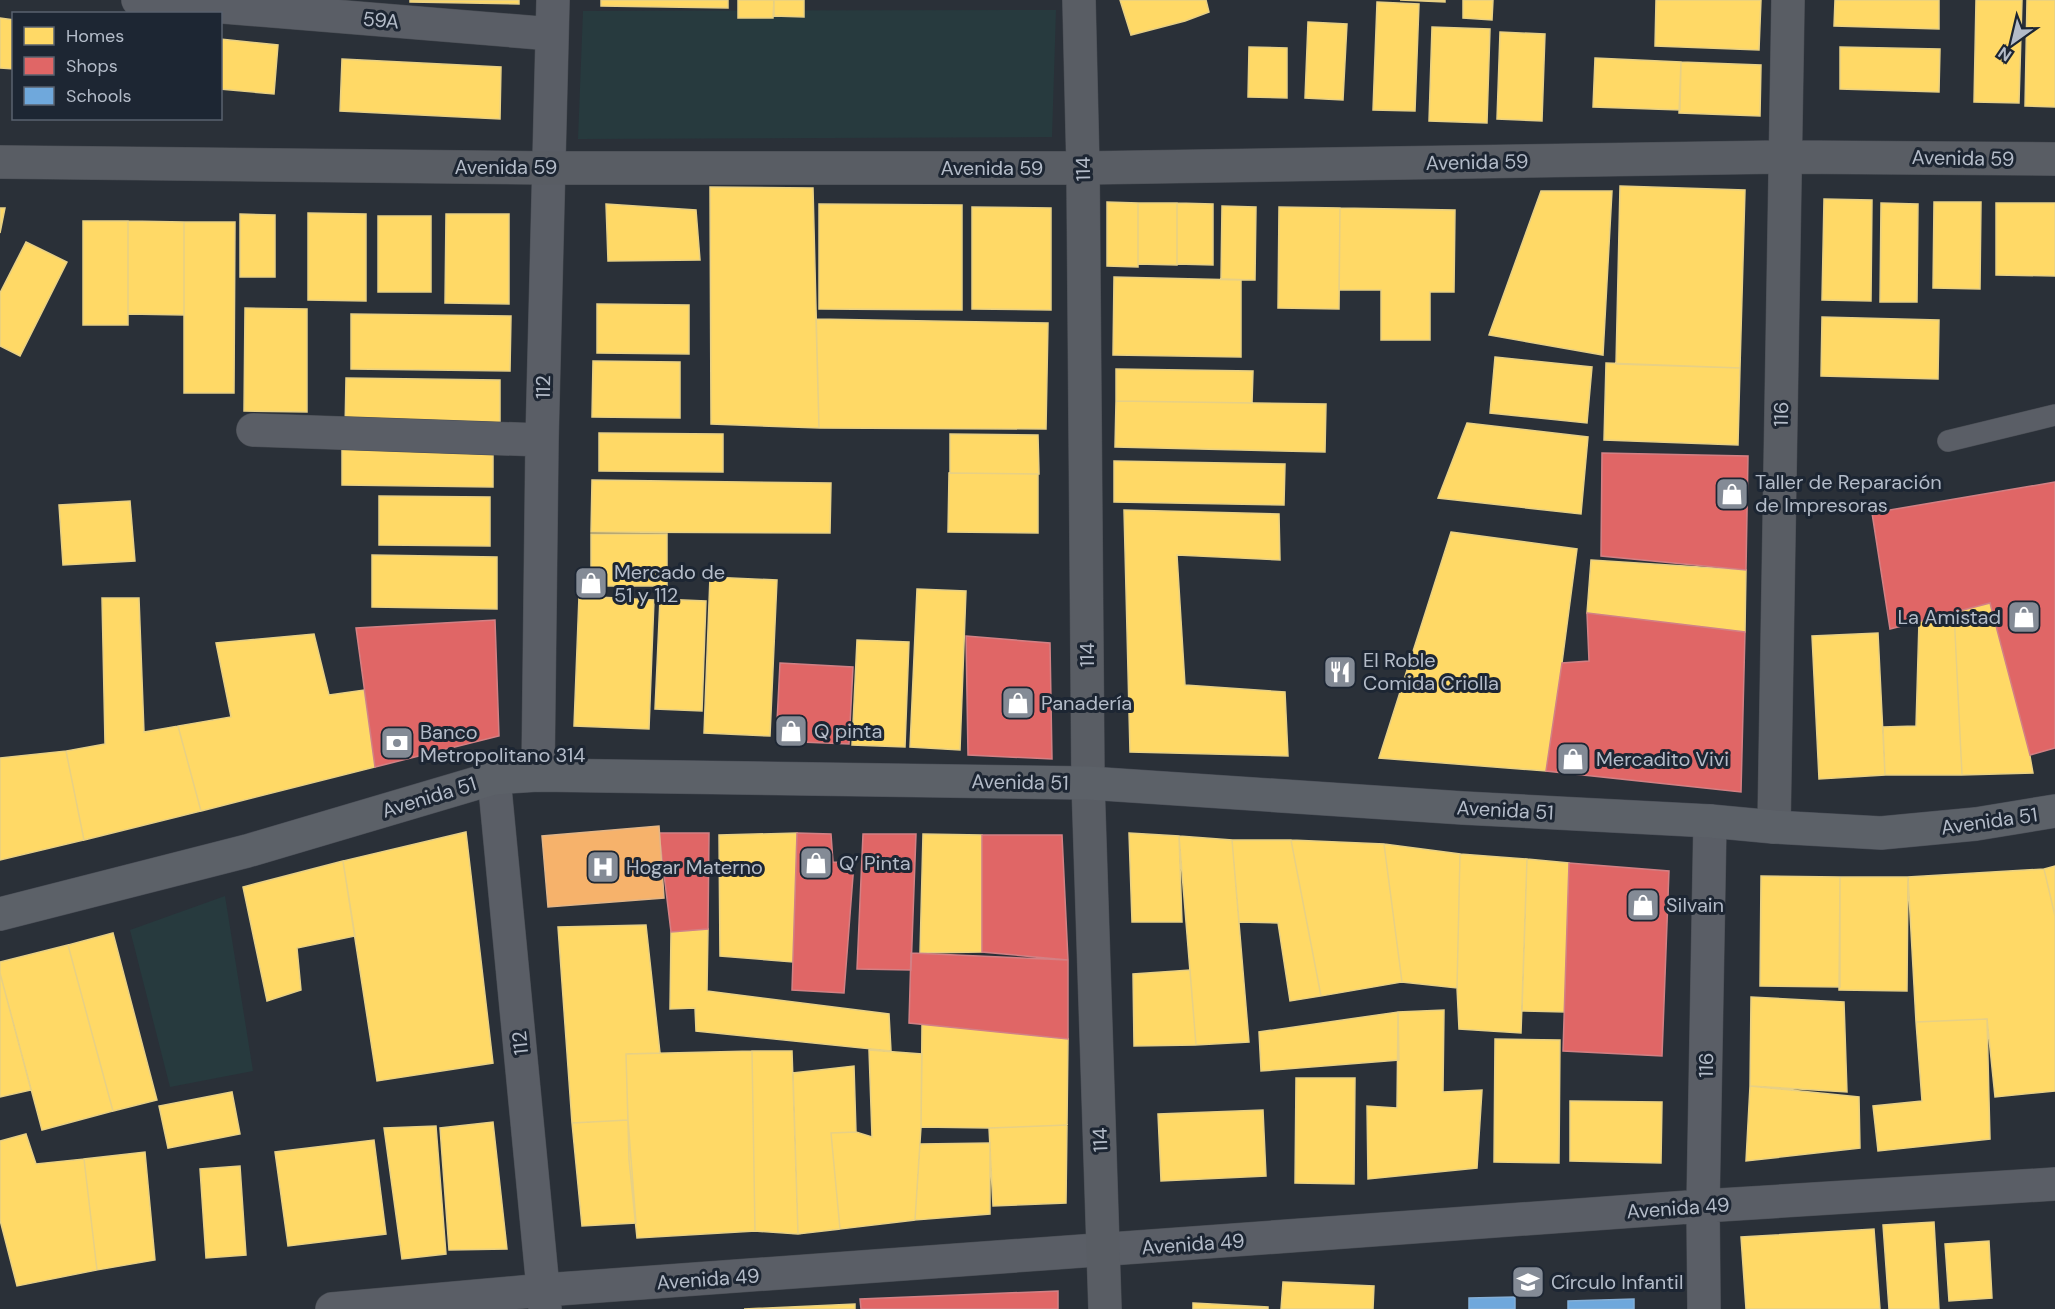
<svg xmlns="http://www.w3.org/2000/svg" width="2055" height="1309" font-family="'DM Sans',sans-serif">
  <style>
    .green { fill: #273a3e }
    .homes { fill: #ffd966; stroke: #e8d084; stroke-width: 1.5 }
    .shops { fill: #e06666; stroke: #d38084; stroke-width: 1.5 }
    .schools { fill: #6fa8dc; stroke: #84aed6; stroke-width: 1.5 }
    .health { fill: #f6b26b; stroke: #e2b587; stroke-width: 1.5 }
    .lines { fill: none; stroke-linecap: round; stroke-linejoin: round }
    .lane-casing { stroke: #484c53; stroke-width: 22 }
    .street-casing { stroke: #484c53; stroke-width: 34 }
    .secondary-casing { stroke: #484c53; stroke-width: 34 }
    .primary-casing { stroke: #484c55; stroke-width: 34 }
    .lane { stroke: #5a5e66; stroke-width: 21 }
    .street { stroke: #5a5e66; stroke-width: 33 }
    .secondary { stroke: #595d64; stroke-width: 33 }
    .primary { stroke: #5c6168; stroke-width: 33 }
    .labels { text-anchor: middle; stroke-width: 6; stroke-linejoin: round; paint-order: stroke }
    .street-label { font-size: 20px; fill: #b4bcc9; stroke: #1d2633 }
    .poi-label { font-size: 20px; fill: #b4bcc9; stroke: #1d2633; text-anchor: start }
  </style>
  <rect width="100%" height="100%" fill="#2a3038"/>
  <!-- green -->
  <path class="green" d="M 1056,10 L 1052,137 L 578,139 L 583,11 Z
    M 225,896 L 253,1071 L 170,1087 L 130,930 Z"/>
  <!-- homes -->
  <path class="homes" d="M 410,0 L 519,0 L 519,4 L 410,2 Z
    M 601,0 L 728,0 L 728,8 L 601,6 Z
    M 738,0 L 774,0 L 773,18 L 738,18 Z
    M 774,0 L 804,0 L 804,17 L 774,16 Z
    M 1120,0 L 1206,0 L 1209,12 L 1185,21 L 1131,35 Z
    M 1400,0 L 1445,0 L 1445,2 Z
    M 1463,0 L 1493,0 L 1492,20 L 1463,18 Z
    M 1656,0 L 1761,0 L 1759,50 L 1655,46 Z
    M 1835,0 L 1939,0 L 1939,29 L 1834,26 Z
    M 1976,0 L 2022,0 L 2019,103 L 1974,102 Z
    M 2027,0 L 2055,0 L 2055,107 L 2025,106 Z
    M 1377,2 L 1419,4 L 1415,111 L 1373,110 Z
    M 0,18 L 14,20 L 14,69 L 0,68 Z
    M 1308,22 L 1347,24 L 1343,100 L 1305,98 Z
    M 1432,27 L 1490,29 L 1487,123 L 1429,121 Z
    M 1500,32 L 1545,34 L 1542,121 L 1497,119 Z
    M 220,39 L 278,45 L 274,94 L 220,89 Z
    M 1249,47 L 1287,48 L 1287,98 L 1248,97 Z
    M 1840,47 L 1940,49 L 1939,92 L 1840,89 Z
    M 1595,58 L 1681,62 L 1680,110 L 1593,107 Z
    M 342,59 L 501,67 L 500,119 L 340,111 Z
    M 1681,62 L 1761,65 L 1760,116 L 1679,113 Z
    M 1620,186 L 1745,190 L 1740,368 L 1616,364 Z
    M 710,187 L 813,188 L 819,428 L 711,424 Z
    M 1541,191 L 1612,191 L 1603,355 L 1489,335 Z
    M 1824,199 L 1872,200 L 1871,301 L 1822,300 Z
    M 1107,202 L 1138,203 L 1138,267 L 1107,266 Z
    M 1934,202 L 1981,202 L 1980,289 L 1933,288 Z
    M 1138,203 L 1177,203 L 1177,265 L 1138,264 Z
    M 1177,203 L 1213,204 L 1213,265 L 1177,264 Z
    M 1881,203 L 1918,204 L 1917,302 L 1880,302 Z
    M 1996,203 L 2055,203 L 2055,276 L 1996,275 Z
    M 606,204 L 696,210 L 700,260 L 608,261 Z
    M 819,204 L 962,205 L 962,310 L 819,309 Z
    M 1222,206 L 1256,207 L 1255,280 L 1221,279 Z
    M 972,207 L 1051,208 L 1051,310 L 972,309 Z
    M 1279,207 L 1340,208 L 1339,309 L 1278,308 Z
    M 0,208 L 5,208 L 0,233 Z
    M 1340,208 L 1455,210 L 1454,292 L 1430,292 L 1430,340 L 1381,340 L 1381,290 L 1339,290 Z
    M 308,213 L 366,214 L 366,301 L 308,300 Z
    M 240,214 L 275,215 L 275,277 L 240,277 Z
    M 446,214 L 509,214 L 509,304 L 445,303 Z
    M 378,216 L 431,216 L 431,292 L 378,292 Z
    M 83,221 L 128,221 L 128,325 L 83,325 Z
    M 128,221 L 184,222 L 184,315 L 128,314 Z
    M 184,222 L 235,222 L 234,393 L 184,393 Z
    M 26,242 L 67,262 L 20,356 L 0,346 L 0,293 Z
    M 1114,277 L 1241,280 L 1241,357 L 1113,355 Z
    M 597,304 L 689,305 L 689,354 L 597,353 Z
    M 245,308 L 307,309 L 307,412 L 244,411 Z
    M 351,314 L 511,316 L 510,371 L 351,369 Z
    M 1822,317 L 1939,320 L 1938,379 L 1821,376 Z
    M 816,319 L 1048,323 L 1046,429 L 819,428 Z
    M 1495,357 L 1592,367 L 1587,423 L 1490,413 Z
    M 593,361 L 680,362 L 680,418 L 592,417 Z
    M 1606,363 L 1740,368 L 1738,445 L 1604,440 Z
    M 1116,369 L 1253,371 L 1252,403 L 1116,401 Z
    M 346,378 L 500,380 L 500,431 L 345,430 Z
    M 1116,401 L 1326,404 L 1325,452 L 1115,447 Z
    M 1467,423 L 1588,437 L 1581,514 L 1438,498 Z
    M 599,433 L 723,434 L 723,472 L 599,471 Z
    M 950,434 L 1038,435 L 1039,474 L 950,473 Z
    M 342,441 L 493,443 L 493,487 L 342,485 Z
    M 1114,461 L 1285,464 L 1284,505 L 1114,502 Z
    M 949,473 L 1038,474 L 1038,533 L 948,532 Z
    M 592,480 L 831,483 L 830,533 L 591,532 Z
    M 379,496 L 490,497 L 490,546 L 379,545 Z
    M 130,501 L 135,561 L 63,565 L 59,505 Z
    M 1124,510 L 1279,514 L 1280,560 L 1177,555 L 1185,685 L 1285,692 L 1288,756 L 1130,752 Z
    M 1451,532 L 1577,549 L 1562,663 L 1546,771 L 1379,758 Z
    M 591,534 L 667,534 L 667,586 L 591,586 Z
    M 372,555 L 497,557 L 497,609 L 372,607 Z
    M 1591,560 L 1746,570 L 1745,632 L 1587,613 Z
    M 710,577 L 777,580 L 770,736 L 704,733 Z
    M 917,589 L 966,591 L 960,750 L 910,747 Z
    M 579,596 L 654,600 L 649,729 L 574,726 Z
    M 102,598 L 139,598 L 144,732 L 178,726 L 201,811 L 84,840 L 66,751 L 105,744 Z
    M 660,599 L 706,601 L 702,711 L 655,709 Z
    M 1990,603 L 2028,745 L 2033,773 L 1962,775 L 1954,612 Z
    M 1954,612 L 1962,775 L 1885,775 L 1883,727 L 1916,726 L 1919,621 Z
    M 1878,633 L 1885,775 L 1819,779 L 1812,636 Z
    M 314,634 L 329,695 L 364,690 L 375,767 L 201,811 L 178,726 L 231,717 L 216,643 Z
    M 857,640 L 909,642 L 905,747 L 852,745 Z
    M 66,751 L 84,840 L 0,860 L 0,758 Z
    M 466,832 L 493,1063 L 377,1081 L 343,861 Z
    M 797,833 L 793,962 L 720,956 L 719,835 Z
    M 1129,833 L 1179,836 L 1182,922 L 1132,922 Z
    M 923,834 L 982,835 L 982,952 L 920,953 Z
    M 1179,836 L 1232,840 L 1249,1042 L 1196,1045 Z
    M 1232,840 L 1291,840 L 1321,996 L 1290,1001 L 1278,923 L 1239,922 Z
    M 1291,840 L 1384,844 L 1402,982 L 1321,996 Z
    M 1384,844 L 1460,854 L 1457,988 L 1402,982 Z
    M 1460,854 L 1527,859 L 1521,1033 L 1459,1029 L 1457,988 Z
    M 1527,859 L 1569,863 L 1565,1012 L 1522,1011 Z
    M 343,861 L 355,936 L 297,948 L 301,990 L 267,1001 L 243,887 Z
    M 2055,866 L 2055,916 L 2044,869 Z
    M 2044,869 L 2055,916 L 2055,1091 L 1995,1097 L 1987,1019 L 1916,1022 L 1908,877 Z
    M 1761,876 L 1840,877 L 1840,987 L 1760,986 Z
    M 1840,877 L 1908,877 L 1907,991 L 1839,990 Z
    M 646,925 L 660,1053 L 626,1054 L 628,1120 L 572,1123 L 558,927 Z
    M 708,929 L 707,991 L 889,1014 L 891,1051 L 696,1031 L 695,1008 L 670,1009 L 671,932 Z
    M 113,933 L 157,1100 L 113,1111 L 68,945 Z
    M 68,945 L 113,1111 L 42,1130 L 0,973 L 0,962 Z
    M 1190,970 L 1196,1045 L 1134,1046 L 1133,974 Z
    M 0,973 L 31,1090 L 0,1097 Z
    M 1751,997 L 1844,1002 L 1847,1092 L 1750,1086 Z
    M 1444,1010 L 1443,1092 L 1482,1090 L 1477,1168 L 1368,1179 L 1367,1106 L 1397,1108 L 1398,1012 Z
    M 1398,1012 L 1399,1060 L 1261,1071 L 1259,1032 Z
    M 1987,1019 L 1990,1139 L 1878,1151 L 1873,1106 L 1922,1101 L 1916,1022 Z
    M 922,1024 L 1068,1039 L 1067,1125 L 989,1128 L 921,1127 Z
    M 1495,1039 L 1560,1040 L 1559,1163 L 1494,1162 Z
    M 869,1050 L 922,1054 L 921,1127 L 915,1220 L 840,1229 L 831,1133 L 856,1132 L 872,1137 Z
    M 752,1051 L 792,1051 L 798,1234 L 755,1231 Z
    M 752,1051 L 755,1231 L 637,1238 L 629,1160 L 626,1054 Z
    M 854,1066 L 856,1132 L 831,1133 L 840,1229 L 798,1234 L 793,1073 Z
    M 1296,1078 L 1355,1078 L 1354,1184 L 1295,1183 Z
    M 1750,1086 L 1859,1097 L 1860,1148 L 1746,1161 Z
    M 232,1092 L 240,1134 L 168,1148 L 159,1106 Z
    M 1570,1101 L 1662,1102 L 1661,1163 L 1570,1161 Z
    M 1263,1110 L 1266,1176 L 1161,1181 L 1158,1114 Z
    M 628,1120 L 636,1223 L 582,1226 L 572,1123 Z
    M 493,1122 L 507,1249 L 449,1250 L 440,1128 Z
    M 1067,1125 L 1066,1203 L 993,1206 L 989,1128 Z
    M 436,1126 L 446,1254 L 402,1259 L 384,1128 Z
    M 26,1134 L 36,1164 L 84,1159 L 97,1270 L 17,1286 L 0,1220 L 0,1141 Z
    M 374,1140 L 386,1234 L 288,1246 L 275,1152 Z
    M 990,1143 L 990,1214 L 915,1220 L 920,1144 Z
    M 145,1152 L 155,1260 L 97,1270 L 84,1159 Z
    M 240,1166 L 246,1255 L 206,1258 L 200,1169 Z
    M 1934,1222 L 1939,1309 L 1889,1309 L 1883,1225 Z
    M 1874,1229 L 1880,1309 L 1746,1309 L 1741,1237 Z
    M 1989,1241 L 1992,1298 L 1949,1301 L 1945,1244 Z
    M 1283,1282 L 1374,1286 L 1373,1309 L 1281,1309 Z
    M 1193,1303 L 1268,1307 L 1268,1309 L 1193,1309 Z
    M 855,1304 L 855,1309 L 744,1309 Z"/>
  <!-- shops -->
  <path class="shops" d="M 1602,453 L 1748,456 L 1746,570 L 1601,556 Z
    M 2055,482 L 2055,748 L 2030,755 L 1990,603 L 1890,629 L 1872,513 Z
    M 1587,613 L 1745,632 L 1741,792 L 1546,771 L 1562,663 L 1589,661 Z
    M 495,620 L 499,736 L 375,767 L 356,628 Z
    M 966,636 L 1050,643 L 1052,759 L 968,755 Z
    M 780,663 L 853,667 L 849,744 L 776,741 Z
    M 659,833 L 709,833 L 708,929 L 671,932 Z
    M 797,833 L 831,834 L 833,862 L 854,863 L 844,993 L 792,990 Z
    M 863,834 L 916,834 L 911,970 L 857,969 Z
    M 982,835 L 1062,835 L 1068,960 L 982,952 Z
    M 1569,863 L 1669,871 L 1662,1056 L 1563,1051 Z
    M 911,953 L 1068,960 L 1068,1039 L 909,1023 Z
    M 1058,1291 L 1058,1309 L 861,1309 L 860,1299 Z"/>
  <!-- schools -->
  <path class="schools" d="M 1515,1297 L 1515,1309 L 1469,1309 L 1469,1298 Z
    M 1634,1299 L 1634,1309 L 1568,1309 L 1568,1301 Z"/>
  <!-- health -->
  <path class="health" d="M 659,826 L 664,898 L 548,907 L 542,836 Z"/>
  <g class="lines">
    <defs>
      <path id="lane" d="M 1948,441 L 2055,415"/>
      <path id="street" d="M 138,0 L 552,34
        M 253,430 L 542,440
        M 538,775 L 542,440 L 553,0
        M 494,778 L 545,1309
        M 332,1309 L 544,1290 L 1703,1206 L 2055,1184
        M 1704,1309 L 1703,1206 L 1710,821"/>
      <path id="secondary" d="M 1079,0 L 1083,168 L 1088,783 L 1105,1309
        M 0,162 L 549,168 L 1083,168 L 1785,157 L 2055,159
        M 1774,827 L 1788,0"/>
      <path id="primary" d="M 0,914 L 247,851 L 494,778 L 538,775 L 1088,783 L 1463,808 L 1710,821 L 1774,827 L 1881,833 L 1976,824 L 2055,811"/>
    </defs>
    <!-- lane casing -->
    <use href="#lane" class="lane-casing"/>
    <!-- street casing -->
    <use href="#street" class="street-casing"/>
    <!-- secondary casing -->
    <use href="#secondary" class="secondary-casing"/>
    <!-- primary casing -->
    <use href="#primary" class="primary-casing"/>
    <!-- lane -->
    <use href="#lane" class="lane"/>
    <!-- street -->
    <use href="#street" class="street"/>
    <!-- secondary -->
    <use href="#secondary" class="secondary"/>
    <!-- primary -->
    <use href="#primary" class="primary"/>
  </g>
  <!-- icons -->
  <defs>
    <symbol id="shop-square" viewBox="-11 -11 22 22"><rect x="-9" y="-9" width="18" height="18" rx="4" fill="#848b96" stroke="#1d2633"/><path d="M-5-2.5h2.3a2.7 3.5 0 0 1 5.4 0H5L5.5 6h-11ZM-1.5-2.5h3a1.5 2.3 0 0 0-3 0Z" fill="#fff"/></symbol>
    <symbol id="restaurant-square" viewBox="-11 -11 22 22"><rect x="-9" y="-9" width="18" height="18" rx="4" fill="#848b96" stroke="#1d2633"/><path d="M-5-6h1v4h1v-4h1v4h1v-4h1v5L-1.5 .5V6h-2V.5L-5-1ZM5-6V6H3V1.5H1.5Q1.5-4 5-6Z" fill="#fff"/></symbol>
    <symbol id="bank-square" viewBox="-11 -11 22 22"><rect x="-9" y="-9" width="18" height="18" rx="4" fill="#848b96" stroke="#1d2633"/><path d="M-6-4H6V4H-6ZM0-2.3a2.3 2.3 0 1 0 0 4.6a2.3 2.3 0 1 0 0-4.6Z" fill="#fff"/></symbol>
    <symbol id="hospital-square" viewBox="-11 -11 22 22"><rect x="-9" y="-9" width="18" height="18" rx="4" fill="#848b96" stroke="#1d2633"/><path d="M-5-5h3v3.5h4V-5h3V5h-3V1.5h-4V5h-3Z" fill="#fff"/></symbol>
    <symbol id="school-square" viewBox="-11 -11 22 22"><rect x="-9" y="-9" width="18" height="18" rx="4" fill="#848b96" stroke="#1d2633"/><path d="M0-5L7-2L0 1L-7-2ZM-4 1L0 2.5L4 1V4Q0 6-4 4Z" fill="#fff"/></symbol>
  </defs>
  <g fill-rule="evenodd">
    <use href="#shop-square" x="1713" y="475" width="38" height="38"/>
    <use href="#shop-square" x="572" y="564" width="38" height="38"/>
    <use href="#shop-square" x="2005" y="598" width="38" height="38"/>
    <use href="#restaurant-square" x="1321" y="653" width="38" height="38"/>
    <use href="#shop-square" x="999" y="684" width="38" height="38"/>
    <use href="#shop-square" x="772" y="712" width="38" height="38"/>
    <use href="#bank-square" x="378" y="724" width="38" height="38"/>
    <use href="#shop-square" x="1554" y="740" width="38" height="38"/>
    <use href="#shop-square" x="797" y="844" width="38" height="38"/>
    <use href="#hospital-square" x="584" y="848" width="38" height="38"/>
    <use href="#shop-square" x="1624" y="886" width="38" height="38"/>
    <use href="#school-square" x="1509" y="1263" width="38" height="38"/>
  </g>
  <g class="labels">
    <!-- street labels -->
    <g class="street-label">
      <text transform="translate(381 20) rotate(5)" y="7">59A</text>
      <text transform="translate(1963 158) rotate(1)" y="7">Avenida 59</text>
      <text transform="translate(1477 162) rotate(-1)" y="7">Avenida 59</text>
      <text x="506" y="174">Avenida 59</text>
      <text x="992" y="175">Avenida 59</text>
      <text transform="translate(1083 169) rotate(-91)" y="7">114</text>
      <text transform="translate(543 387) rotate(-89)" y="7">112</text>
      <text transform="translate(1781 414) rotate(-89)" y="7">116</text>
      <text transform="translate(1087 655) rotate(-90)" y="7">114</text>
      <text transform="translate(1020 782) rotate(1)" y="7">Avenida 51</text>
      <text transform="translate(429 797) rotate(-17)" y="7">Avenida 51</text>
      <text transform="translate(1505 810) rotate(3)" y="7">Avenida 51</text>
      <text transform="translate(1989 821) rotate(-8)" y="7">Avenida 51</text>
      <text transform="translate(520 1043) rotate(-96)" y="7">112</text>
      <text transform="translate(1706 1065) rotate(-89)" y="7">116</text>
      <text transform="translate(1100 1140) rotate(-92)" y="7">114</text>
      <text transform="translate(1678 1208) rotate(-4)" y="7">Avenida 49</text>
      <text transform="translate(1193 1244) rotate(-4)" y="7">Avenida 49</text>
      <text transform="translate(708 1279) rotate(-4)" y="7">Avenida 49</text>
    </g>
    <!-- poi labels -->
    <g class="poi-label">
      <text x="1755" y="489">Taller de Reparación<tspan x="1755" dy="23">de Impresoras</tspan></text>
      <text x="614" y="579">Mercado de<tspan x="614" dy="23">51 y 112</tspan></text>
      <text x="2001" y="624" text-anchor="end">La Amistad</text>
      <text x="1363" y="667">El Roble<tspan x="1363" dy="23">Comida Criolla</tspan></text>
      <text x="1041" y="710">Panadería</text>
      <text x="814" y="738">Q pinta</text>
      <text x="420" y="739">Banco<tspan x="420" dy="23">Metropolitano 314</tspan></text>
      <text x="1596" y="766">Mercadito Vivi</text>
      <text x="839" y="870">Q’ Pinta</text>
      <text x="626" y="874">Hogar Materno</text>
      <text x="1666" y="912">Silvain</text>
      <text x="1551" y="1289">Círculo Infantil</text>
    </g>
  </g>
  <!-- legend -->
  <rect x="12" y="12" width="210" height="108" fill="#1d2633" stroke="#59626f" stroke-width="1.5"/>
  <rect x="24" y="27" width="30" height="18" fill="#ffd966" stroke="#59626f" stroke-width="1.5"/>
  <text x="66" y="42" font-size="18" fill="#b4bcc9">Homes</text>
  <rect x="24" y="57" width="30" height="18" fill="#e06666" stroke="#59626f" stroke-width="1.5"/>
  <text x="66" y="72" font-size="18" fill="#b4bcc9">Shops</text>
  <rect x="24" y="87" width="30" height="18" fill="#6fa8dc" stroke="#59626f" stroke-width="1.5"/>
  <text x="66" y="102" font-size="18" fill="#b4bcc9">Schools</text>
  <!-- north arrow -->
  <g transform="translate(2013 42) rotate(214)" stroke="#1d2633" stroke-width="4.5" paint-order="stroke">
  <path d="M0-4.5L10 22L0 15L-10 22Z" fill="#b4bcc9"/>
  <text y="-9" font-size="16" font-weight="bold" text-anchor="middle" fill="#b4bcc9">N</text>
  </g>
</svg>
